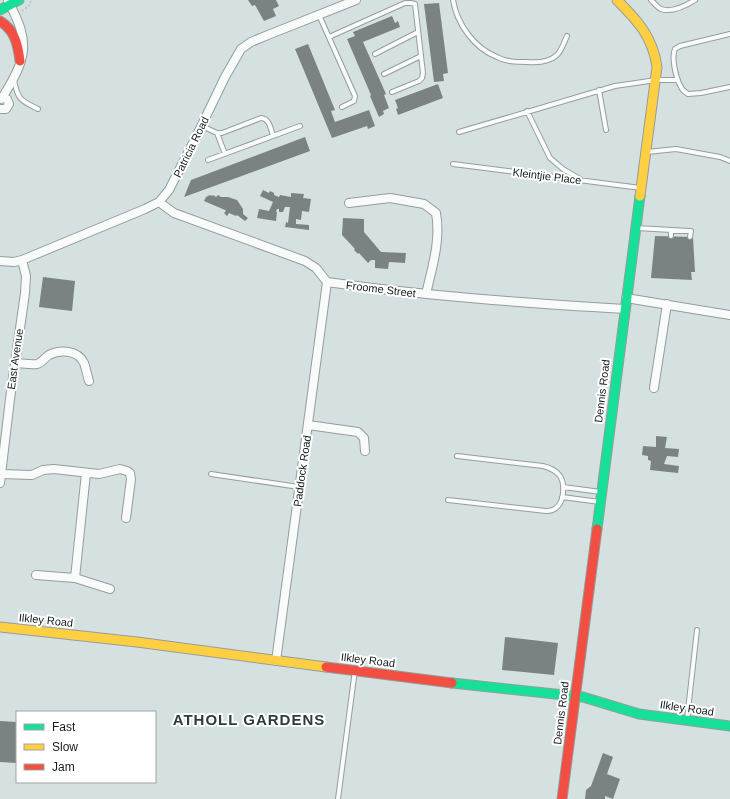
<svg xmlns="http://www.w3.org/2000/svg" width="730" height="799" font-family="Helvetica,sans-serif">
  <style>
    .building { fill: #7b8382 }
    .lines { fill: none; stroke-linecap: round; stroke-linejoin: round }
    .lane-casing { stroke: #949d9c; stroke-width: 6 }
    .street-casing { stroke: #949d9c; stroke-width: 10 }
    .fast-casing { stroke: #949d9c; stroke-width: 11 }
    .slow-casing { stroke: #949d9c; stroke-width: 11 }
    .jam-casing { stroke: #949d9c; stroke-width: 11 }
    .path { stroke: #babfbf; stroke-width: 1.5; stroke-dasharray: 2 2; stroke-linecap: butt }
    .lane { stroke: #f9fafa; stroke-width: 4 }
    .street { stroke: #f9fafa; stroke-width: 8 }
    .fast { stroke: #16e098; stroke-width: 9 }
    .slow { stroke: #ffcf43; stroke-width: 9 }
    .jam { stroke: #f24e42; stroke-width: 9 }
    .labels { text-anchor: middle; stroke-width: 4; stroke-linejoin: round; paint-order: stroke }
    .street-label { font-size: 11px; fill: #141b1b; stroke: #fff }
    .district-label { font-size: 15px; font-weight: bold; letter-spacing: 1px; fill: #2b3d3c; stroke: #fff }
  </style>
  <rect width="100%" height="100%" fill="#d5e1e0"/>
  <!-- building -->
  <path class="building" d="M 248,0 L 276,0 L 279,6 L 273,9 L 276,16 L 264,21 L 255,5 L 252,6 Z
    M 439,3 L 448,73 L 443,74 L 444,81 L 434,82 L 424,4 Z
    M 392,16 L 395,23 L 398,21 L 400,27 L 363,42 L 386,94 L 384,95 L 389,108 L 383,111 L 384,114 L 379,117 L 370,96 L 371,95 L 347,39 L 355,36 L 353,32 Z
    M 308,44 L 335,110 L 331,111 L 335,122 L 369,110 L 375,126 L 368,129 L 367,126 L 332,138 L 295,49 Z
    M 438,84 L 443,98 L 398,115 L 396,109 L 398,108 L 395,100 Z
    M 305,137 L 310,151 L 184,197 L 191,180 Z
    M 263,190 L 269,193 L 270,191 L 274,193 L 274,195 L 279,197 L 280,195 L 291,197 L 291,193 L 304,194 L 303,198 L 311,199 L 309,212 L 302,211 L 301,220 L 296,219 L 296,224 L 309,225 L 309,230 L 285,227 L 286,222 L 288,223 L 290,207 L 285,207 L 283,212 L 279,212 L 279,209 L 277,209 L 276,212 L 277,212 L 276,221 L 257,218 L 259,209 L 269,211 L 273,202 L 260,196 Z
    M 210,195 L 212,196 L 213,195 L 216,197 L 218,195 L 221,197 L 228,197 L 237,200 L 243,209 L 243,214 L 248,218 L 245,221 L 237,215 L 236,216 L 229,213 L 227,216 L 224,213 L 226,211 L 225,210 L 204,201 L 206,197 Z
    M 343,218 L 364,219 L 364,232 L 381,252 L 406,253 L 405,263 L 389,262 L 388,269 L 375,268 L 375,260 L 371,260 L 368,263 L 359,253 L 358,254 L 354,250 L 355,249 L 342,235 Z
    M 655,236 L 693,237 L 695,272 L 691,272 L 692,280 L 651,278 Z
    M 43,277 L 75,281 L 72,311 L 39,307 Z
    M 656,436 L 667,437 L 665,448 L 679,449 L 678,457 L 667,456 L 664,464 L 679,466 L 678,473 L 650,470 L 651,461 L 648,460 L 648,456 L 642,455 L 643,446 L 656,447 Z
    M 505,637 L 558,643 L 554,675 L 502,670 Z
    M 0,721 L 17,722 L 17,763 L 0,762 Z
    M 603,753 L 613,757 L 607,774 L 620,779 L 613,799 L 605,796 L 605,799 L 585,799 L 586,790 L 591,786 Z"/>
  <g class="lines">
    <defs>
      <path id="lane" d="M 453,0 C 457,24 474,48 497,57 C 506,62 517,62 527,62 C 537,63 549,62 557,55 C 562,50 564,42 567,36
        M 651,0 C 654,3 657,7 661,9 C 672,13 687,5 695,0
        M 319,15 L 355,96 L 354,101 L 342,107
        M 730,34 L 680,46 L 675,49 C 671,57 676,79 681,87 C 682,90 685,92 688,94 L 701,93 L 730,87
        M 329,37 L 405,3 L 411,3 L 415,4 L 423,73 L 422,78 L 419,81 L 392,92
        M 375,54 L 418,32
        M 384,74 L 421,56
        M 14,80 C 18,100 20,100 38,109
        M 599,90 L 606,130
        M 527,111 L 550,158 L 563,169 L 580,179
        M 202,126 L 217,133 L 222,133 L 261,118 C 269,118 271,129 273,136
        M 459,132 L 615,86 L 656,80 L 678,80
        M 217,133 L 225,154
        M 647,152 L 676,149 L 720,157 L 730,161
        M 208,160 L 300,126
        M 453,164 L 641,188
        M 637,228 L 689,231 L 691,231 L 690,237
        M 671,230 L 671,236
        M 211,474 L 299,487
        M 563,487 L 601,492
        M 562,497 L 600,502
        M 448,500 L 546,511 C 551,511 555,510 558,506 C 564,500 565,483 560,476 C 556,470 550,468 543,466 L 457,456
        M 687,719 L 697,630
        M 338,799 L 355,670"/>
      <path id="street" d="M 2,98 C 27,58 31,43 8,1
        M 0,99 L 4,98 L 7,99 L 9,104 L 6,109 L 0,109
        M 159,202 L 174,213 L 305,261 L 316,268 L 327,282 C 426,296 525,303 625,309
        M 349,203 L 390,198 L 424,204 L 436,213 C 441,240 432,268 426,294
        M 0,261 L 14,262 L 22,260 L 145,209 L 159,202 L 169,190 L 197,135 L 225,77 L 241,49 L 251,42 L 268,35 L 356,0
        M 626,298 L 730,315
        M 15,363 C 21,363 30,365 37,364 C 42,363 44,358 49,355 C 60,349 78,350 84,363 C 86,368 87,375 89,381
        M 654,388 L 667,304
        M 308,425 L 358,432 L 364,438 L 365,451
        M 1,474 L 32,475 L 43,470 L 54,469 L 99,474 L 120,469 L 127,471 L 130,473 L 131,479 L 126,518
        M 0,483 L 10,399 L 25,293 L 26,276 L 22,260
        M 36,575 L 75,578 L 110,589
        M 75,578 L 86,473
        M 276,661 L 327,282"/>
      <path id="fast" d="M 0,10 L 19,0
        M 597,529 L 640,196
        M 452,683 L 583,697 L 639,714 L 730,726"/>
      <path id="slow" d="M 617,0 C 637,20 653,37 657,67 L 640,196
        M 0,627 L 137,642 L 326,667"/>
      <path id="jam" d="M 0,21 C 15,30 18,45 20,61
        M 326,667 L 452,683
        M 562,799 L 597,529"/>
    </defs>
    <!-- lane casing -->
    <use href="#lane" class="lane-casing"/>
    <!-- street casing -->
    <use href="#street" class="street-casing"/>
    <!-- fast casing -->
    <use href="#fast" class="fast-casing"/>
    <!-- slow casing -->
    <use href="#slow" class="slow-casing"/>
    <!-- jam casing -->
    <use href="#jam" class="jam-casing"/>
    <!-- path -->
    <path class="path" d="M 22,11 L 30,5 L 31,0"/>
    <!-- lane -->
    <use href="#lane" class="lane"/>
    <!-- street -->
    <use href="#street" class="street"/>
    <!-- fast -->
    <use href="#fast" class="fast"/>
    <!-- slow -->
    <use href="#slow" class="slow"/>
    <!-- jam -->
    <use href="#jam" class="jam"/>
  </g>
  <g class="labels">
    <!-- street labels -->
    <g class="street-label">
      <text transform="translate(191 147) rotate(-64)" y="4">Patricia Road</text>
      <text transform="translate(547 176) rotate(7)" y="4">Kleintjie Place</text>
      <text transform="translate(381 289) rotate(7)" y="4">Froome Street</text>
      <text transform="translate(15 359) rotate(-82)" y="4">East Avenue</text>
      <text transform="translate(602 391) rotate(-83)" y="4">Dennis Road</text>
      <text transform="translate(302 471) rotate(-82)" y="4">Paddock Road</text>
      <text transform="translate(46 620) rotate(6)" y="4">Ilkley Road</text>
      <text transform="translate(368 660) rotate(7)" y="4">Ilkley Road</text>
      <text transform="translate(687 708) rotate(8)" y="4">Ilkley Road</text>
      <text transform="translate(561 713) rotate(-83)" y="4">Dennis Road</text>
    </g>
    <!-- district labels -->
    <g class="district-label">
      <text x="249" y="725">ATHOLL GARDENS</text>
    </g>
  </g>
  <!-- legend -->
  <rect x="16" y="711" width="140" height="72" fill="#ffffff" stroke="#a1a4a4"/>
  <rect x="24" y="724" width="20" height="6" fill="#16e098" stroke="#a1a4a4"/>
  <text x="52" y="731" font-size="12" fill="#141b1b">Fast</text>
  <rect x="24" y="744" width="20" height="6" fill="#ffcf43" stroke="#a1a4a4"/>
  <text x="52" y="751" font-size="12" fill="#141b1b">Slow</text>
  <rect x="24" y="764" width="20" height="6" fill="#f24e42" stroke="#a1a4a4"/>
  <text x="52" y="771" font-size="12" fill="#141b1b">Jam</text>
</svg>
